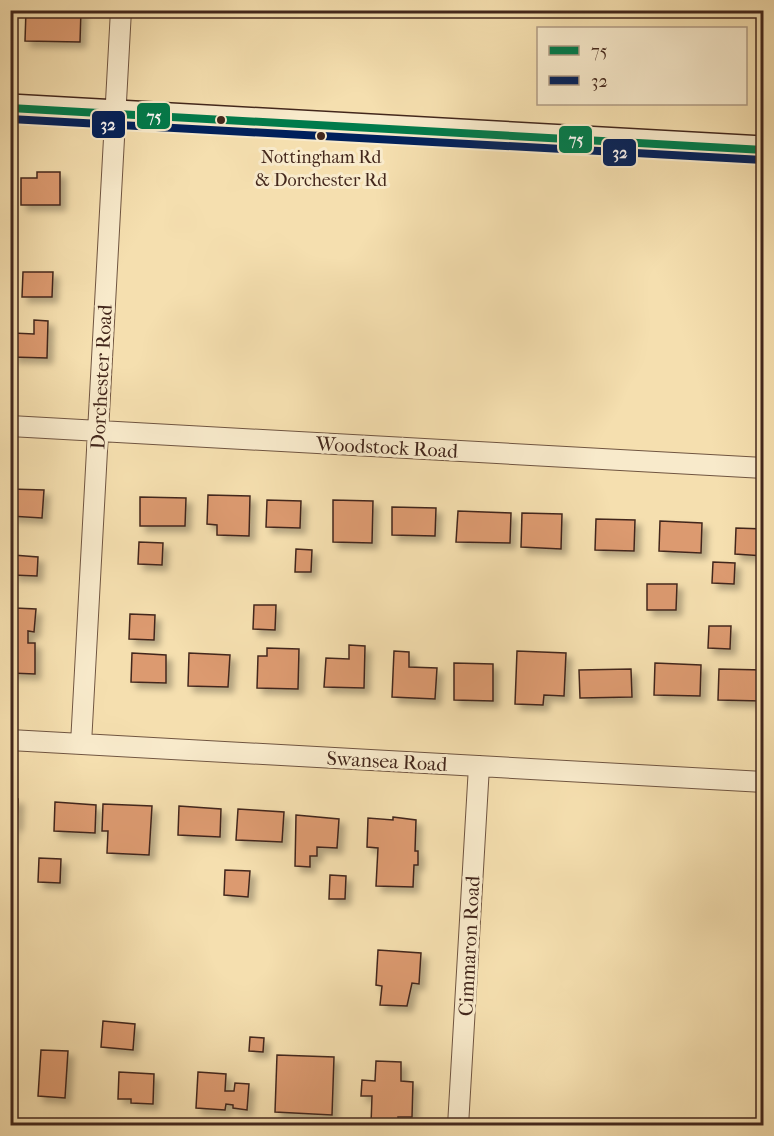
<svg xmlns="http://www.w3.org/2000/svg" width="774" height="1136" font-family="'IM FELL French Canon',serif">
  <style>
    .building { fill: #dc9a70; stroke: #43271c; stroke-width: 1.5; filter: url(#shadow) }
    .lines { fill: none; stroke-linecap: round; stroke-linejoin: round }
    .street-casing { stroke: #705541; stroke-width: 22 }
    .secondary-casing { stroke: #43271c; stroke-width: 30 }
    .street { stroke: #f8eacb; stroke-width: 20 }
    .secondary { stroke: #f8eacb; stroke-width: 27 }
    .bus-1-casing { stroke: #f8eacb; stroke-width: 12 }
    .bus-2-casing { stroke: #f8eacb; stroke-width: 12 }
    .bus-1 { stroke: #007b4b; stroke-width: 8 }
    .bus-2 { stroke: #00205b; stroke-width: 8 }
    .bus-dot { fill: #43271c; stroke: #f8eacb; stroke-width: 2 }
    .labels { text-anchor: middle; stroke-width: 6; stroke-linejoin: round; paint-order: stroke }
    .bus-label { font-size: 18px; fill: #43271c; stroke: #f8eacb }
    .street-label { font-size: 20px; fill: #43271c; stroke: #f8eacb }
    .line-badge { stroke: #f8eacb; stroke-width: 2 }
    .badge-label { font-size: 16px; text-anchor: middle; font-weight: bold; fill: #fff }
  </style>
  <defs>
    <filter id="shadow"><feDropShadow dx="5.5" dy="5.5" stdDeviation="3" flood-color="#0004"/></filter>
  </defs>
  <rect width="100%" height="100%" fill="#f5dfaf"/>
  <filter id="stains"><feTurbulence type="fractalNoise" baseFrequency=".00333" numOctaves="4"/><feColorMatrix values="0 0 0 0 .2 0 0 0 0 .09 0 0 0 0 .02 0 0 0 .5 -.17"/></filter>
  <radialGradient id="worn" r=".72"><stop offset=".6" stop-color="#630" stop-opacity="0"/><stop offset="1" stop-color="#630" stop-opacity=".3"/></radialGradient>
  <!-- building -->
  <path class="building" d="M 26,10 L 81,10 L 80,42 L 25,41 Z
    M 37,172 L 60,172 L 60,205 L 21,205 L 21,178 L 37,178 Z
    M 23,272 L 53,272 L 52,297 L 22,297 Z
    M 34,320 L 48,321 L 47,358 L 12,357 L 13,333 L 34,334 Z
    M 10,489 L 44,490 L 42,518 L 10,516 Z
    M 208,495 L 250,496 L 249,536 L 217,535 L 217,525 L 207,524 Z
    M 140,497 L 186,498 L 185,526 L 140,526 Z
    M 267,500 L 301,501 L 300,528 L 266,527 Z
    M 333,500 L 373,501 L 372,543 L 333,542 Z
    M 392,507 L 436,508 L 435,536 L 392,535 Z
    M 458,511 L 511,513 L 510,543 L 456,542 Z
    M 522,513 L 562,514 L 561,549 L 521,547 Z
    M 596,519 L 635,520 L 634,551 L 595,550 Z
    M 660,521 L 702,523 L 701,553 L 659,551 Z
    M 736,528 L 764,529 L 764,556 L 735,554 Z
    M 139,542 L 163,543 L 162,565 L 138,564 Z
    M 296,549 L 312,550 L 311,572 L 295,572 Z
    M 13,555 L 38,557 L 37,576 L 12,575 Z
    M 713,562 L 735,563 L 734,584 L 712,583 Z
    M 647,584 L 677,584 L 676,610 L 647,610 Z
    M 254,605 L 276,605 L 275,630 L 253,629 Z
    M 15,608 L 36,609 L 34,632 L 28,631 L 28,643 L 35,643 L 35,674 L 10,673 L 10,641 L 13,641 Z
    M 130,614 L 155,615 L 154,640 L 129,639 Z
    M 709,626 L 731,626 L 730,649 L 708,648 Z
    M 349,645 L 365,646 L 364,688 L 324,687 L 326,658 L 349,659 Z
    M 267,648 L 299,649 L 298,689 L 257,688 L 258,656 L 267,656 Z
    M 394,651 L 409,652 L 409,667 L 437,668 L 435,699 L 392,697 Z
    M 517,651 L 566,653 L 564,696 L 544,695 L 543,705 L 515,704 Z
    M 132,653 L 166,655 L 166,683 L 131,682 Z
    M 189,653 L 230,655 L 228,687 L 188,686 Z
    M 454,663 L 493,664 L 493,701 L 454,700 Z
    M 655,663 L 701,665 L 700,696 L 654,695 Z
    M 631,669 L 632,697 L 580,698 L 579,670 Z
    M 719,669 L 763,670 L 762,701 L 718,700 Z
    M 10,799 L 18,799 L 17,825 L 13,825 L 12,839 Z
    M 55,802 L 96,805 L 95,833 L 54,831 Z
    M 103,804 L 152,806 L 149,855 L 107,853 L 108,831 L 102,831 Z
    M 179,806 L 221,809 L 220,837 L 178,835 Z
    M 238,809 L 284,812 L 282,842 L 236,840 Z
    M 296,815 L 339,819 L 337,848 L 317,847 L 317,856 L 310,856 L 310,867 L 295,866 Z
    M 393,817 L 416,820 L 415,851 L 418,851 L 418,865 L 414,865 L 413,887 L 376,886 L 378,848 L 367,847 L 368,818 L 393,820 Z
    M 39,858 L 61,859 L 60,883 L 38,882 Z
    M 225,870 L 250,871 L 248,897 L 224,895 Z
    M 330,875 L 346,876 L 345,899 L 329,899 Z
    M 378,950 L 421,953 L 419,984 L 412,983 L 407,1006 L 380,1005 L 382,986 L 376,985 Z
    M 103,1021 L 135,1024 L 133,1050 L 101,1047 Z
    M 250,1037 L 264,1038 L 263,1052 L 249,1051 Z
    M 41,1050 L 68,1051 L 65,1098 L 38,1096 Z
    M 277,1055 L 334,1057 L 332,1115 L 275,1112 Z
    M 376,1061 L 401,1062 L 401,1081 L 413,1082 L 412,1117 L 398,1117 L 398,1125 L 371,1124 L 372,1096 L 361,1096 L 362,1080 L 375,1081 Z
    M 119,1072 L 154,1074 L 153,1104 L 131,1103 L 131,1099 L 118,1099 Z
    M 198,1072 L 226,1074 L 225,1091 L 234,1091 L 235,1083 L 249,1084 L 247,1110 L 233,1108 L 233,1105 L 226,1104 L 225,1110 L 196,1108 Z"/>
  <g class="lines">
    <defs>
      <path id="street" d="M 10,426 L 764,468
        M 10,740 L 764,782
        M 81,744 L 121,10
        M 458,1126 L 479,766"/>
      <path id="secondary" d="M 10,108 L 764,150"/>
    </defs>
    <!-- street casing -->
    <use href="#street" class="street-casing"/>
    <!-- secondary casing -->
    <use href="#secondary" class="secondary-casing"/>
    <!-- street -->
    <use href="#street" class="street"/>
    <!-- secondary -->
    <use href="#secondary" class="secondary"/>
    <defs>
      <path id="bus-1" d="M 10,108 L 764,150"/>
      <path id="bus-2" d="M 10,119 L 763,160"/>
    </defs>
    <!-- bus-1 casing -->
    <use href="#bus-1" class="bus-1-casing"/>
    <!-- bus-2 casing -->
    <use href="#bus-2" class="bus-2-casing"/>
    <!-- bus-1 -->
    <use href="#bus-1" class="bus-1"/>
    <!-- bus-2 -->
    <use href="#bus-2" class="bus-2"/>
  </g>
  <!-- markers -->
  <g class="bus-dot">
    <circle cx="221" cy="120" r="5"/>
    <circle cx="321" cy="136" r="5"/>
  </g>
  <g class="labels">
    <!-- bus labels -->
    <g class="bus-label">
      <text x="321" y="163">Nottingham Rd<tspan x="321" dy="23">&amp; Dorchester Rd</tspan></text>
    </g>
    <!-- street labels -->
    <g class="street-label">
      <text transform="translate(101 377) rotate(-87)" y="7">Dorchester Road</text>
      <text transform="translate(387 447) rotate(3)" y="7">Woodstock Road</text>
      <text transform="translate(387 761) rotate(3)" y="7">Swansea Road</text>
      <text transform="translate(469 946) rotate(-87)" y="7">Cimmaron Road</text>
    </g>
  </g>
  <g class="line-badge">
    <rect x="136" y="102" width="35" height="28" rx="6" fill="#007b4b"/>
    <rect x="91" y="110" width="35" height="29" rx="6" fill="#00205b"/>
    <rect x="558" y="125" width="35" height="29" rx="6" fill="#007b4b"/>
    <rect x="602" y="138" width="35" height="29" rx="6" fill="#00205b"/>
  </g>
  <g class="badge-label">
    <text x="154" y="122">75</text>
    <text x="108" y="130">32</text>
    <text x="576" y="145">75</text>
    <text x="620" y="158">32</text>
  </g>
  <!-- margin -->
  <rect width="774" height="1136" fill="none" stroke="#f5dfaf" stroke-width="36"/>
  <rect x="12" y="12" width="750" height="1112" fill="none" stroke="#43271c" stroke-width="3"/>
  <rect x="18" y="18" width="738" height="1100" fill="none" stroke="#43271c" stroke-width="1.5"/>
  <!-- legend -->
  <rect x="537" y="27" width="210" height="78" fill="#f8eacb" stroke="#b09c85" stroke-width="1.5"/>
  <rect x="549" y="46" width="30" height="9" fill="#007b4b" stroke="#b09c85" stroke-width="1.5"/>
  <text x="591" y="57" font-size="18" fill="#43271c">75</text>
  <rect x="549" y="76" width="30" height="9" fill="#00205b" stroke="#b09c85" stroke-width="1.5"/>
  <text x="591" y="87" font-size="18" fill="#43271c">32</text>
  <rect width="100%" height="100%" filter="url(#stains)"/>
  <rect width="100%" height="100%" fill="url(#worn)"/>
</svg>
